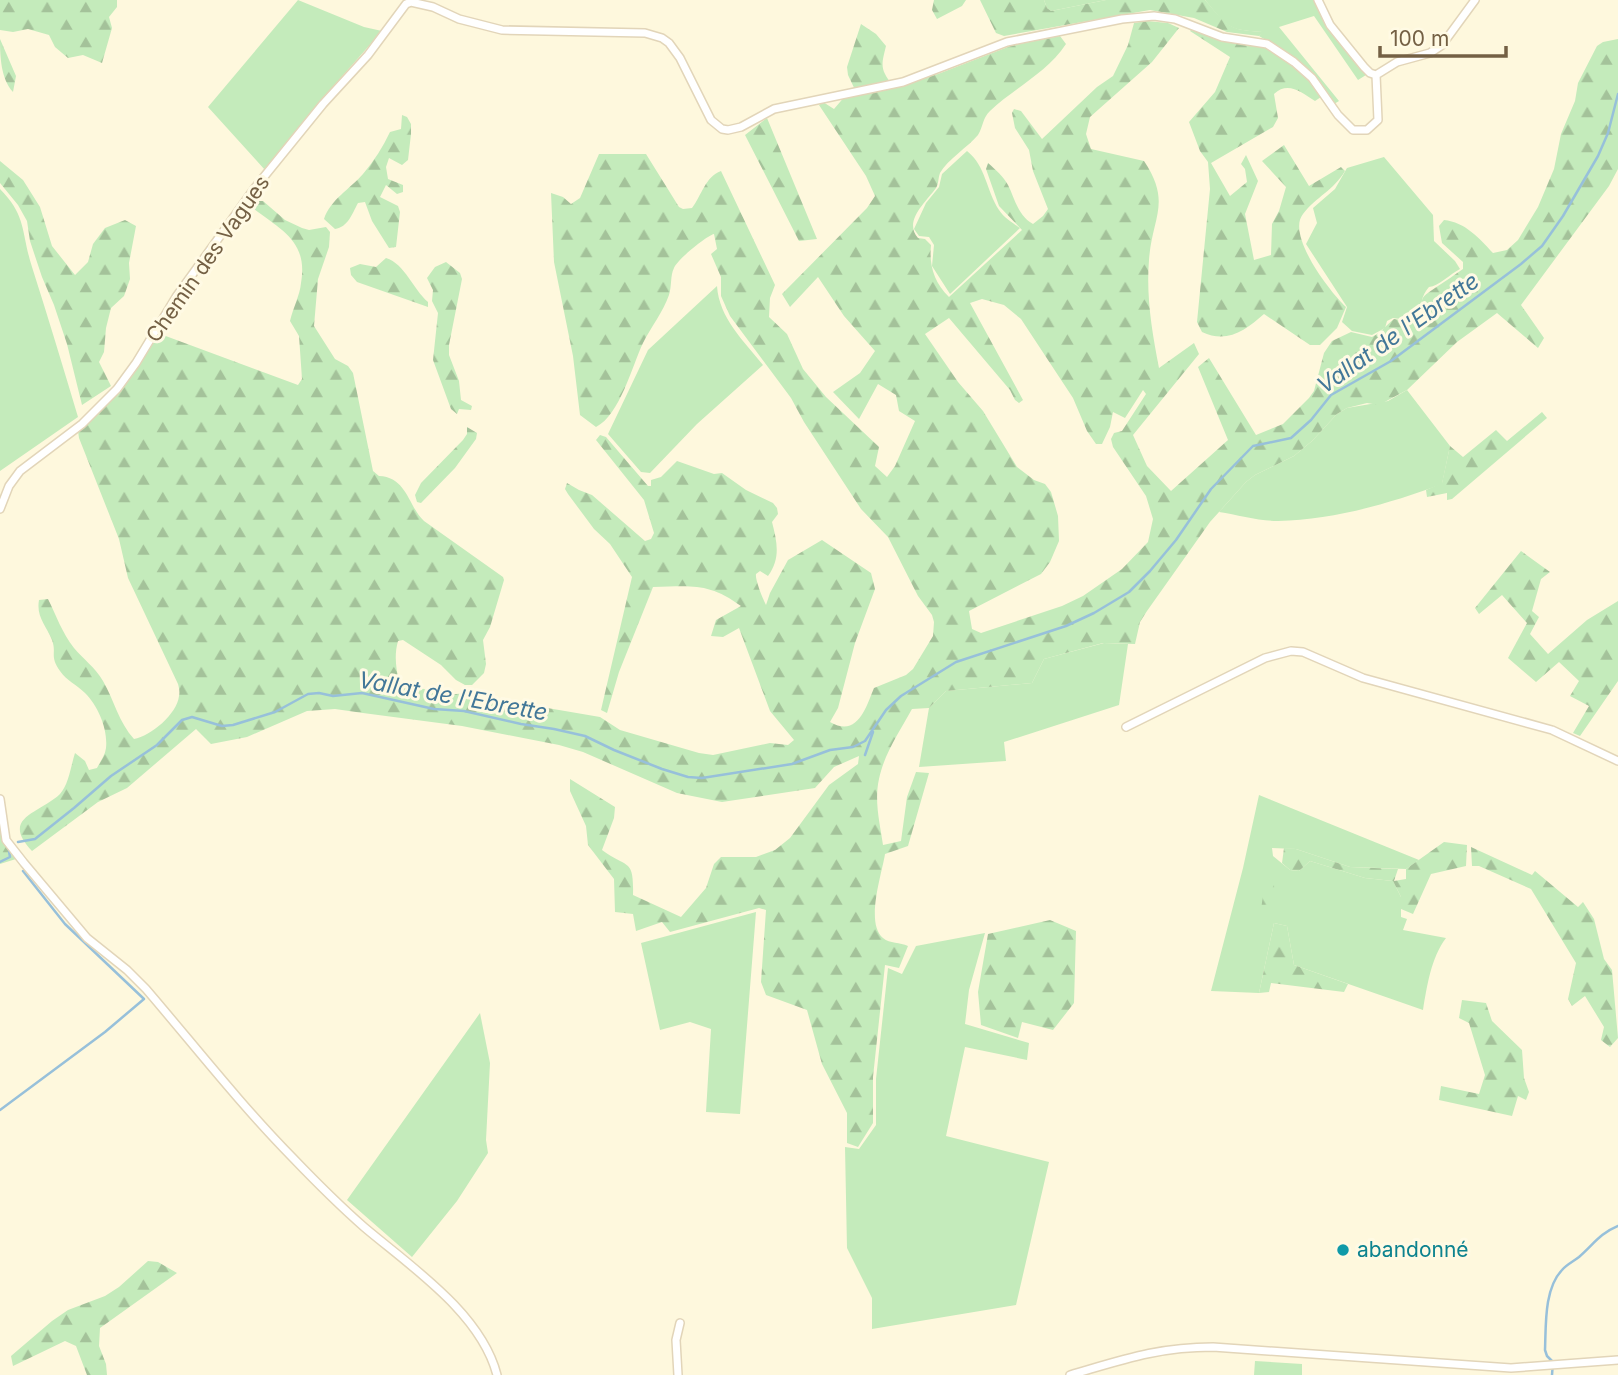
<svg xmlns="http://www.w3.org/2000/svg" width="1618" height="1375" font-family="Inter,sans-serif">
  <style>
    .grass { fill: #c4ebbb }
    .forest { fill: url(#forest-firs); fill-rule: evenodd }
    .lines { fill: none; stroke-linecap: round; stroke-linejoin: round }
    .stream { stroke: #97c0da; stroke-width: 2.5 }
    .minor-casing { stroke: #e2d5b9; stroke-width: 10 }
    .minor { stroke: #fff; stroke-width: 7 }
    .culture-dot { fill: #0f9aa8; stroke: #fffae4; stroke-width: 2.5 }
    .labels { text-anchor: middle; stroke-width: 6; stroke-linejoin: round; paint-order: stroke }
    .street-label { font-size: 21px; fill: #746044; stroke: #fffae4 }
    .culture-label { font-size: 21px; fill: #0d838f; stroke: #fffae4; text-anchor: start }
    .water-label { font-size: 23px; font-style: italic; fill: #427798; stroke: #fffae4 }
  </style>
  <defs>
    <pattern id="forest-firs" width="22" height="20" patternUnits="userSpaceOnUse" patternTransform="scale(1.75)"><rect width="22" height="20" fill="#c4ebbb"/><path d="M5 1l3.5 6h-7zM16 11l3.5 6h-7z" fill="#a4c29a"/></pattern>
  </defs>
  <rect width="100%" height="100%" fill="#fef8dd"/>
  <!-- grass -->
  <path class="grass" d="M 298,0 L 364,27 L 382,31 L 323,98 L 265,170 L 208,107 Z
    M 1044,0 L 1106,0 L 1051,11 L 1047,8 Z
    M 1205,0 L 1315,0 L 1327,25 L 1366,75 L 1358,80 L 1314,16 L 1279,27 L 1339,101 L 1334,104 C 1308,73 1294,56 1259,36 L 1262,32 C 1226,30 1227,26 1205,0 Z
    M 967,151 C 986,166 986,190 999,210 C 1004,218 1013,223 1020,228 L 950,294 L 932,266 L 934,245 L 929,237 L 919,236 L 914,229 L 926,203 L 939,187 L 942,174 Z
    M 1384,157 L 1433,215 L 1434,241 L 1455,261 L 1460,269 C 1450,274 1439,286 1429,287 C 1420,298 1420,306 1425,318 L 1422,322 L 1393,318 L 1387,321 L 1385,328 L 1372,335 L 1352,331 L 1342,322 L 1347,307 L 1306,244 L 1317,223 L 1313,208 L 1335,189 L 1347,168 Z
    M 0,189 C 27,216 21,233 32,267 C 48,317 63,367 78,417 L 0,471 Z
    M 717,286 C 719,318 744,341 763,365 L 697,424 L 650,473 L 641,472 L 608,434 L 648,350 Z
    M 1407,390 L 1450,446 L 1442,484 C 1391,503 1334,520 1278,521 C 1259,521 1238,515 1219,512 L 1246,482 L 1255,475 L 1294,456 L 1312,441 L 1337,414 L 1347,408 L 1388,401 Z
    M 1104,643 L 1128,644 L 1119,705 L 1004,742 L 1006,761 L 919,767 L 929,708 L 946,691 L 1032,683 L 1044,659 Z
    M 1259,795 L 1419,860 L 1406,869 L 1350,867 L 1296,849 L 1272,848 L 1273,856 L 1290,870 L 1299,871 L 1310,861 L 1365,878 L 1393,881 L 1401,897 L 1401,917 L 1407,919 L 1403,930 L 1446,938 C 1431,958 1427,986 1423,1010 L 1294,965 L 1287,926 L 1274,923 L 1259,993 L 1211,991 L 1243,868 Z
    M 756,912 L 740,1114 L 706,1112 L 711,1029 L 690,1022 L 660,1030 L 641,943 Z
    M 985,933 L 969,990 L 965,1024 L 1029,1043 L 1027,1060 L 965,1047 L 946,1136 L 1049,1162 L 1016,1305 L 872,1329 L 872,1298 L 847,1248 L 845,1147 L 859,1149 L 876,1125 L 876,1079 L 888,968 L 902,974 L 916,946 Z
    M 480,1013 L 490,1063 L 486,1140 L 488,1153 L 457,1201 L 412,1257 L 347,1200 Z
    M 1255,1361 L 1302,1364 L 1302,1375 L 1254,1375 Z"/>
  <!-- forest -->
  <path class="forest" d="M 0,0 L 117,0 L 117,7 L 109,17 L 112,28 L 102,63 L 83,55 L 68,58 L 55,47 L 49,35 L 28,29 L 13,32 L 0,30 Z
    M 934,0 L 966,0 L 962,6 L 937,19 L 932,10 Z
    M 980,0 L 1044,0 L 1047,8 L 1051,11 L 1106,0 L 1205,0 C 1228,26 1227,30 1263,32 L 1259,36 L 1227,32 L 1194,18 L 1150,10 L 1004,36 L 996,33 Z
    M 1147,21 L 1168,23 L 1179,28 L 1152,62 L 1090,117 L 1086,134 L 1091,149 L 1144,161 C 1172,203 1152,217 1149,260 C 1146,296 1152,332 1159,368 L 1194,343 L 1199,354 L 1133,435 L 1147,466 L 1171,491 L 1228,440 L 1198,367 L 1209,358 L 1256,435 L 1283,424 L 1309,398 L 1314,391 L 1324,353 L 1332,341 L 1351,332 L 1372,337 C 1382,332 1386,325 1394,319 L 1422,323 L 1428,319 C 1417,297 1421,298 1438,286 C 1446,281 1454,275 1463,269 L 1463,262 L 1442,243 L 1439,226 L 1444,220 C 1465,222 1479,238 1493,253 L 1507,250 L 1518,240 L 1538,207 L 1554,169 L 1561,134 L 1575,101 L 1578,83 L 1597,46 L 1603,42 L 1618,39 L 1618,169 L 1609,186 L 1521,305 L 1544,338 L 1538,348 L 1497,313 L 1457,342 L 1407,390 L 1379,405 L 1367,403 L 1347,408 L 1337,414 L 1312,441 L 1294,456 L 1255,475 L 1246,482 L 1210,522 L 1147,611 L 1140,622 L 1135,644 L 1103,643 L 1044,659 L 1032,683 L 946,691 L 929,708 L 912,709 C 900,731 884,754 879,779 C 874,801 880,824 883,845 L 901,841 L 907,797 L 916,772 L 929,773 L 908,846 L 885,854 C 882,874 865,923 883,938 C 890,944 900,942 908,946 L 899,968 L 885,965 L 873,1077 L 873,1123 L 858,1147 L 847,1143 L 847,1113 L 822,1064 L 807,1010 L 766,995 L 761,982 L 766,910 L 759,908 L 670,932 L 662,922 L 636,931 L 633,914 L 615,912 L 614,879 L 588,845 L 586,826 L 570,791 L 570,779 L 615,807 L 614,818 L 602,850 C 627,869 634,857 633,895 L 681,917 L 706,888 L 714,864 L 721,857 L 756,857 L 775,850 L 790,838 L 829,785 L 858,764 L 859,756 L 834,767 L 815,788 L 722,802 L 677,793 L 583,752 L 559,745 L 462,726 L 363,713 L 335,709 L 307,711 L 247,737 L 211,744 L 196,729 L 127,788 L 98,802 L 32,851 C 0,817 39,814 60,794 C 69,784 71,765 75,753 L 85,761 L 89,770 L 97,768 C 100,762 105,756 106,748 C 108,729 98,706 85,693 C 76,684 67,681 60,671 C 49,655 57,654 52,640 C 46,625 36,617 39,600 L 48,599 C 56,615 62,633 74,648 C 83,659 95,667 103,681 C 114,700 119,723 134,739 C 151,736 177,714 179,696 C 180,692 179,688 178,684 L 128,578 L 119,539 L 79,438 L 78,431 C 114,403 135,365 159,327 L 166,330 L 163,335 L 298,385 L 302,379 L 299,336 L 290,321 C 293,308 300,295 301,283 C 308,242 283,231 254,209 L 258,201 L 263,201 L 285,220 L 302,228 L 309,230 L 326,227 L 330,232 L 329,247 L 318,279 L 314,326 L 335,359 L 348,366 L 353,373 L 373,471 L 379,476 C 407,477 408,506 424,521 L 503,577 L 504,580 L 490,627 L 483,640 L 486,664 L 484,673 L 472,685 L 465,685 L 456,680 L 441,665 L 403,640 L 398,641 C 394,655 396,668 399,682 L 445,695 L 478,692 L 506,701 L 600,717 L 620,730 L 699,753 L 713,755 L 770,743 L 788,745 L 794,740 L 770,711 L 739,628 L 723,637 L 711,636 L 716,620 L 741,606 C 709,582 690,586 653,587 L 619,672 L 607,713 L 601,710 L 632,577 L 610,544 L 594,529 L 568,494 L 565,489 L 567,483 L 579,490 L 592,495 L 645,541 L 651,539 L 654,533 L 644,500 L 596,440 L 600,435 L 606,437 L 648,486 L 651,486 L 651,480 L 661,477 L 677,461 L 714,474 L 722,473 L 746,490 L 773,503 L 777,508 L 778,514 L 772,522 C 777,542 781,558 768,576 L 760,571 L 756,574 C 755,580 763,599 766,605 L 770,593 L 788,560 L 822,540 L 871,573 L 875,589 L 855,643 L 838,708 L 830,722 C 858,738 866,707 874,688 L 906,675 L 913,669 L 933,636 L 934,622 L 932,615 L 918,596 L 888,537 L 861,509 L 804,422 L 791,398 L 730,316 L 721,296 L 721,277 L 711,254 L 717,249 L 714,234 C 706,236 677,260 674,268 C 670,276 672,286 669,295 C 663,312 651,327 643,343 C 632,366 620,415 596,427 L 580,415 L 573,356 L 554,262 L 551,193 L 563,197 L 571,204 L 580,198 L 599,154 L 646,154 L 679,207 L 683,209 L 692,208 C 702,195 705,177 721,171 L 775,285 L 770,298 L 769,317 L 787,334 L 803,369 L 826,397 L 879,447 L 875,466 L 887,477 L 895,466 L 915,421 L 899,411 L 896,395 L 878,384 L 859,419 L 833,392 L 860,373 L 875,351 L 844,316 L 818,277 L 790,307 L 782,294 L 867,208 L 875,196 L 866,176 L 819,105 L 823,102 L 834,109 L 846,95 L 857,94 L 848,75 L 847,67 L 861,24 L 876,34 L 886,46 C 881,66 880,69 893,86 L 938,74 L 1013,45 L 1060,36 L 1066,44 C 1047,73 1014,88 990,111 C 983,117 983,127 978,135 C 968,147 947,160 940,173 C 938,178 939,183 936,188 C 926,202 903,221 918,238 L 925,239 L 931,245 C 929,266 934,282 949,297 L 1022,230 L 999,206 L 986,169 L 988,163 C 996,170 1003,176 1008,185 C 1015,199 1018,216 1033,224 L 1043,216 L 1048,209 L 1033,171 L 1029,150 L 1015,128 L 1012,113 L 1014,109 L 1021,111 L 1042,139 L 1097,87 L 1113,76 L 1128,45 L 1134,23 ZM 982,299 L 1004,305 L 1021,319 L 1073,398 L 1087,431 L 1096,444 L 1102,444 L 1110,427 L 1113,412 L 1125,418 L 1143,390 L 1146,394 L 1122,431 L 1114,433 L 1111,439 L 1113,447 L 1146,496 L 1153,519 L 1148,542 L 1122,569 L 1083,596 L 1062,606 L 981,633 L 972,629 L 969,611 L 1041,574 L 1050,562 L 1059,541 L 1058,516 L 1051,492 L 1045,484 L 1034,480 L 1017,467 L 983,411 L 958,382 L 925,334 L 949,318 L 1010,390 L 1015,400 L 1019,403 L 1023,400 L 970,303 Z
    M 1193,28 C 1211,32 1253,38 1267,46 C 1285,55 1315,78 1321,97 L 1315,101 C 1301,92 1288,81 1274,94 L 1278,118 L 1273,127 L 1211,163 L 1230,196 L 1247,182 L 1245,169 L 1241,164 L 1246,155 L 1258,181 L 1245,214 L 1254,260 L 1271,255 L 1272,224 L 1279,211 L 1286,187 L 1262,161 L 1284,145 L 1309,186 L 1341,167 L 1345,171 C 1334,190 1316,197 1303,214 C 1286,235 1330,292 1346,307 L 1337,328 L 1320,345 L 1310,345 L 1264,314 C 1246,330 1227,344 1202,332 L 1197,322 L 1210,189 L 1208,162 L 1200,151 L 1189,122 L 1215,92 L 1230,57 L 1190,31 Z
    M 0,39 L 16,76 L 13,92 C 1,79 0,57 0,39 Z
    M 402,115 L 407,117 L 411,124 L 411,134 L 408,160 L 402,165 L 389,158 L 386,167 L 388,179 L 403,185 L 403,192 L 397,194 L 386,185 L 380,197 L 398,206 L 400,212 L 396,247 L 389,248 L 372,221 L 365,202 L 358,203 C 352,214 348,227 335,229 L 324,219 C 330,200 351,188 363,174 C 374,161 383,147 390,132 L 401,129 Z
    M 767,118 L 817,239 L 799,241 L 745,135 Z
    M 0,161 L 23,180 L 40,207 L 52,246 L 75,275 L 88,262 L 93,244 L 105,228 L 125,220 L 136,226 L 129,263 L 130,279 L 124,296 L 111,308 L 106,328 L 104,352 L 99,362 L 111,386 L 82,405 L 67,344 L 54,305 L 42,277 L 30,241 L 27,221 L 18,205 L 0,183 Z
    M 386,258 C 405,264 413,289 428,302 L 428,307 L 357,282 L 351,275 L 350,268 L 360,264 L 376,267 Z
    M 446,262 L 460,273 L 462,279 L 449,345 L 449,355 L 459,381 L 461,400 L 472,406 L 471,410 L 459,409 L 457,414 L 451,409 L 433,360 L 438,313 L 432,301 L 433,290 L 427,278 L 435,267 Z
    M 1542,412 L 1547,418 L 1452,499 L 1447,500 L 1447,493 L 1427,497 L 1426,490 L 1442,483 L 1450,446 L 1463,457 L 1496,430 L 1507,441 Z
    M 467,427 L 477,433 L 476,439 L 455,468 L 421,503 L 417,502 L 415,495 L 421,483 L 463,440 L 467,434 Z
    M 1521,551 L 1550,572 L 1541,579 L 1532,611 L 1539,617 L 1530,634 L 1548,654 L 1587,620 L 1618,601 L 1618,681 L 1580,736 L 1573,733 L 1589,706 L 1570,696 L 1579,681 L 1559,662 L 1536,682 L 1508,658 L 1527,623 L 1502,595 L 1479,614 L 1475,608 Z
    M 0,825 L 6,842 L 16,859 L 0,864 Z
    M 1444,842 L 1467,845 L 1466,866 L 1431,874 L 1413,914 L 1401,909 L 1401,897 L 1393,881 L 1365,878 L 1310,861 L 1299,871 L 1290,870 L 1282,863 L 1284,848 L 1296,849 L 1350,867 L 1398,869 L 1394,881 L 1406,879 L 1406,869 Z
    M 1471,847 L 1532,875 L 1535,871 L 1578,907 L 1583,902 L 1594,919 L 1604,959 L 1612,970 L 1618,1038 L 1610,1047 L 1601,1040 L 1604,1027 L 1585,996 L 1572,1006 L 1568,999 L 1576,963 L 1531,889 L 1479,866 L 1472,866 Z
    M 1265,881 L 1274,884 L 1275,912 L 1269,919 L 1260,917 Z
    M 1050,920 L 1076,931 L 1074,1003 L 1053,1030 L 1022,1022 L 1018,1038 L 981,1025 L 978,992 L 988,934 Z
    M 1274,923 L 1287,926 L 1294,965 L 1348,984 L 1344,992 L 1271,983 L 1269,992 L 1259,993 Z
    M 1462,1000 L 1486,1003 L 1492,1021 L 1522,1050 L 1524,1078 L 1529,1092 L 1526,1100 L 1518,1096 L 1512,1116 L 1439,1100 L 1441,1086 L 1479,1094 L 1485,1075 L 1469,1023 L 1459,1018 Z
    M 148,1261 L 158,1262 L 177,1273 L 100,1328 L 99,1346 L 106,1364 L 107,1375 L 87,1375 L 76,1346 L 65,1341 L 13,1366 L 11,1356 L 52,1321 L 68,1310 L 105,1296 L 119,1287 Z"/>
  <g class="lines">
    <!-- stream -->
    <path class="stream" d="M 865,755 L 873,732
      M 18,842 L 35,839 L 74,808 L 111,776 L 157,745 L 182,720 L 192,717 L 222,726 L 233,725 L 275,712 L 308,694 L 319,693 L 333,696 L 362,693 L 434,709 L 464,711 L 521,724 L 554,729 L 585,736 L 614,750 L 662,769 L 688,777 L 702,778 L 792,764 L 830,750 L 853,747 L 865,741 L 886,710 L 901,696 L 956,662 L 1066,626 L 1094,613 L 1129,592 L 1150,571 L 1176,540 L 1211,489 L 1253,446 L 1291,438 L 1311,420 L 1331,395 L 1391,361 L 1521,264 L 1542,246 L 1563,216 L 1598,156 L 1608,133 L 1618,94
      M 0,862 L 10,857 L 9,851
      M 0,1110 L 105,1032 L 144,999 L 65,924 L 23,871
      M 1552,1375 L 1553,1362 L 1547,1356 L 1545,1350 C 1546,1325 1544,1289 1562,1270 C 1566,1265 1574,1261 1579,1257 C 1594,1244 1599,1234 1618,1226"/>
    <defs>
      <path id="minor" d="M 1318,0 L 1330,25 L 1364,67 L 1370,73 L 1376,75
        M 1376,75 L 1397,62 L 1430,53 L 1442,45 L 1475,0
        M 0,509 L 9,486 L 20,471 L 82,424 L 117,389 L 136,363 L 176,297 L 254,189 L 323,104 L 368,55 L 406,4 L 411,2 L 433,7 L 459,19 L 502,30 L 645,33 L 662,38 L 669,43 L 680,58 L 711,120 L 722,129 L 728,130 L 741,127 L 774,109 L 903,82 L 1007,42 L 1122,19 L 1154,16 L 1175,19 L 1222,37 L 1267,44 L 1294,62 L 1312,78 L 1338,115 L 1353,130 L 1367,130 L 1378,120 L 1376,75
        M 1126,727 L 1265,658 L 1291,651 L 1303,652 L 1363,678 L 1552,730 L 1618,761
        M 0,799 L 6,840 L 24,863 L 87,938 L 127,970 L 146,989 C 194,1045 240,1104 292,1157 C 315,1181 339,1205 364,1227 C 410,1266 481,1313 497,1375
        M 678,1375 L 676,1340 L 680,1323
        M 1070,1375 C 1122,1360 1158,1347 1213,1347 L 1511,1368 L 1618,1360"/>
    </defs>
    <!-- minor casing -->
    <use href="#minor" class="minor-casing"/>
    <!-- minor -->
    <use href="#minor" class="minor"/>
  </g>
  <!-- markers -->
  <circle class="culture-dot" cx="1343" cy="1250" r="7"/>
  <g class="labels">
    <!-- street labels -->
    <g class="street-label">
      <text transform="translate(208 259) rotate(-55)" y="7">Chemin des Vagues</text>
    </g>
    <!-- culture labels -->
    <g class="culture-label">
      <text x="1357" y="1257">abandonné</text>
    </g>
    <!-- water labels -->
    <g class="water-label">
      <text transform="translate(1398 333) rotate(-35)" y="8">Vallat de l'Ebrette</text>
      <text transform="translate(453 696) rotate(10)" y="8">Vallat de l'Ebrette</text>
    </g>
  </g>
  <!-- scale -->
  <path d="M1380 46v10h126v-10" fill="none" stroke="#746044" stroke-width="3.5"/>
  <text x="1390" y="46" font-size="21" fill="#746044" stroke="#fffae4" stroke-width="5" paint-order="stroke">100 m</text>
</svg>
